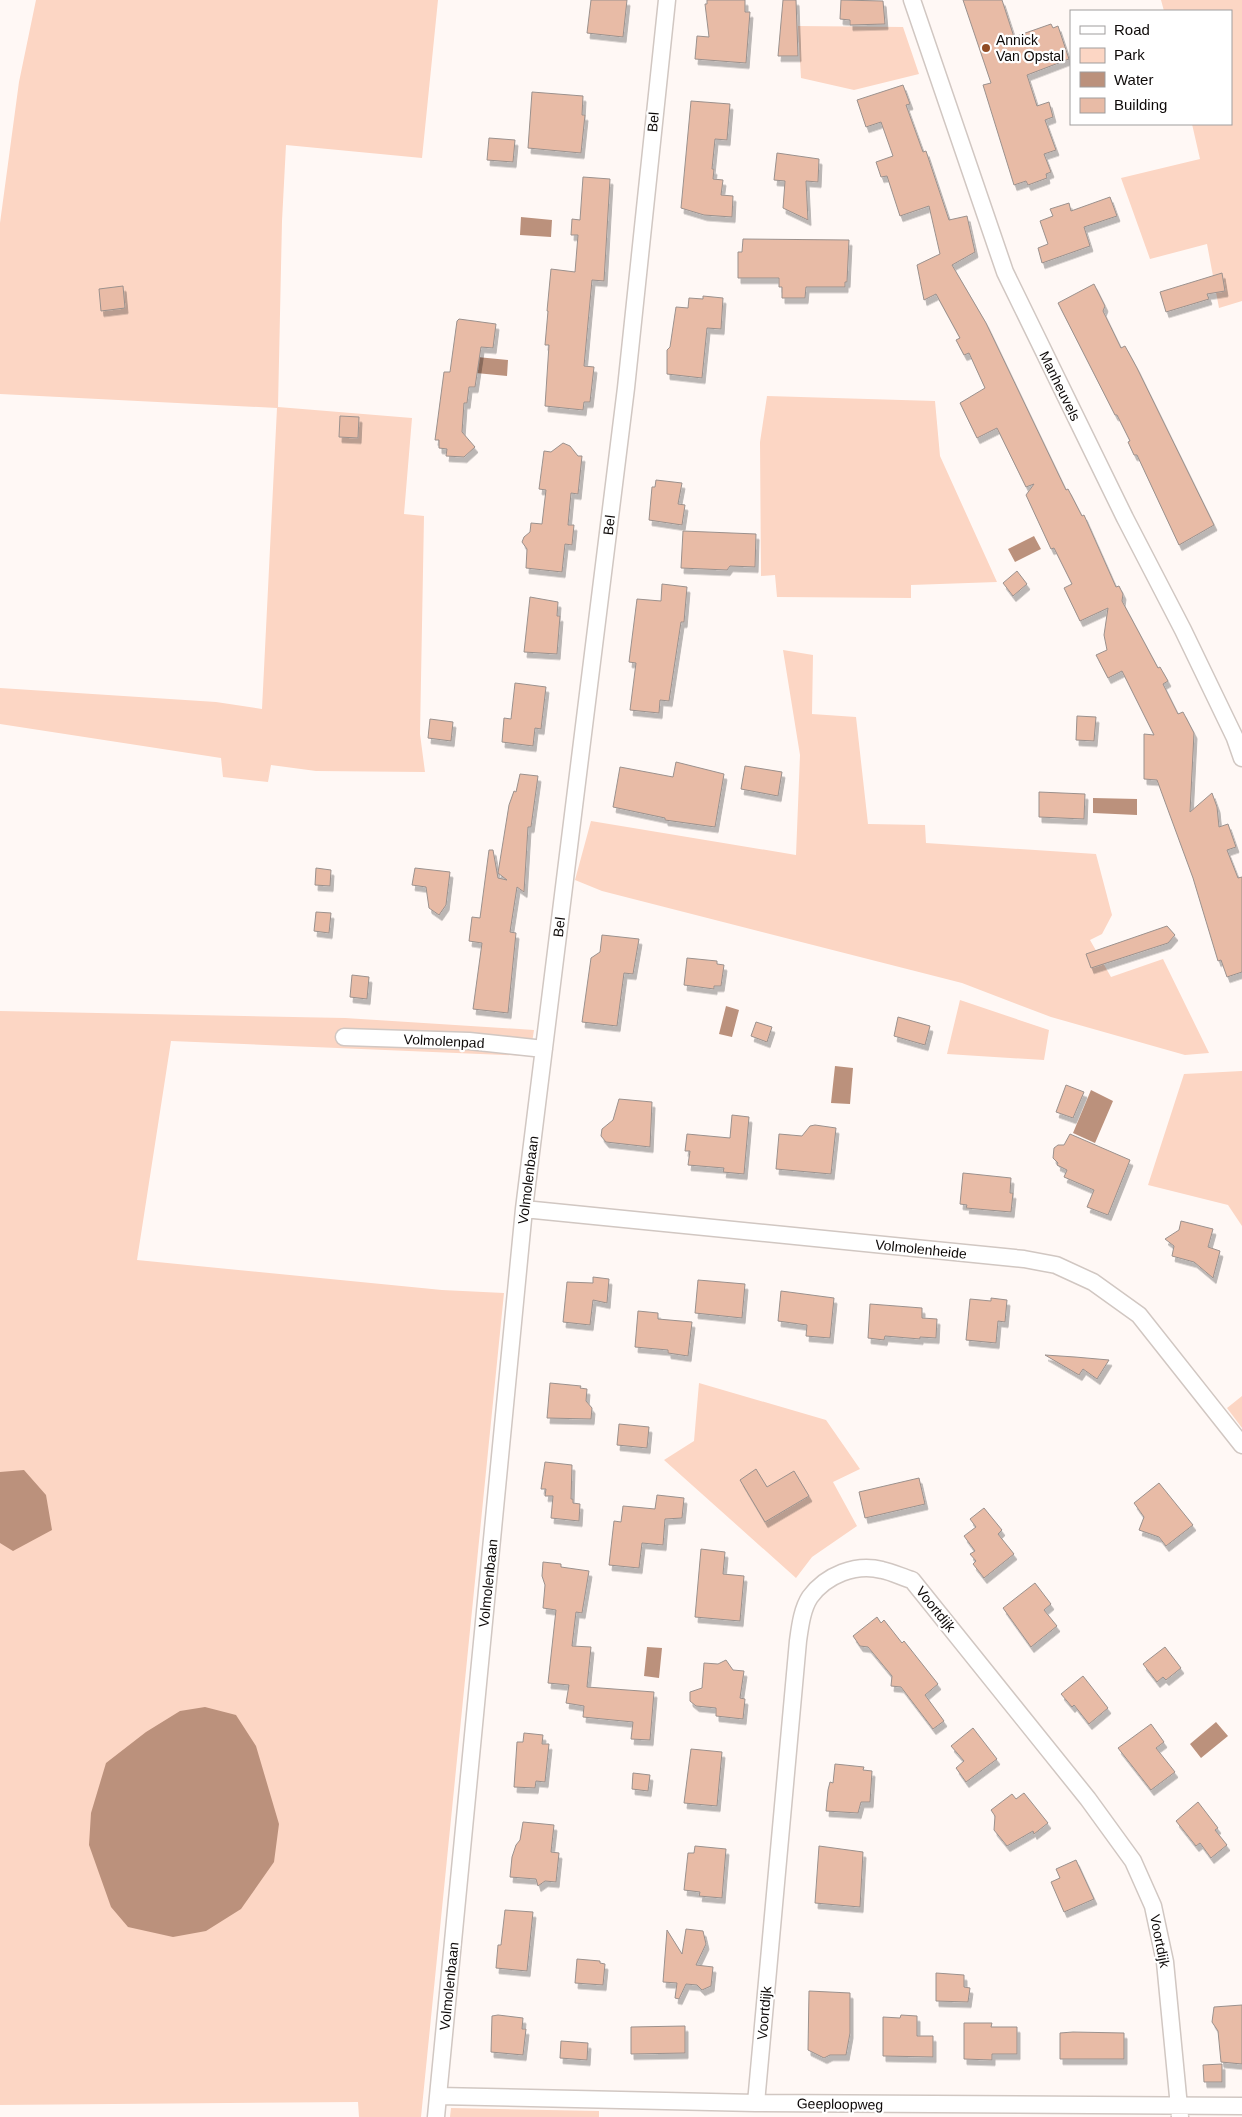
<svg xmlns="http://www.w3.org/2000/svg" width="1242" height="2117" font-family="Arial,sans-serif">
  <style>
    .green { fill: #fcd6c4 }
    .water { fill: #bb917c }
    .building { fill: #e8bba6; stroke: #9b918d; filter: url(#shadow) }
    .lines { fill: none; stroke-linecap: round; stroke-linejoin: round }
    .minor-casing { stroke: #d1c7c2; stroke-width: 19 }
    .minor { stroke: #fff; stroke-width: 16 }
    .poi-dot { fill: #914b24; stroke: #fff; stroke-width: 2 }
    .labels { text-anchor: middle; stroke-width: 4.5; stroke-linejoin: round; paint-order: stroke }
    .poi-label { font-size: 14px; fill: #0e0a09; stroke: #fff; text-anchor: start }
    .street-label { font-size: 14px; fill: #0e0a09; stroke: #fff }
  </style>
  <defs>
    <filter id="shadow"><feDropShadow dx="3" dy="5.5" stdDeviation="0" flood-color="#0004"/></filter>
  </defs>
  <rect width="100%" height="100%" fill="#fff8f5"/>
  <!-- green -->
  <path class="green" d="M 36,0 L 438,0 L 422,158 L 286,145 L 282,221 L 278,407 L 412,418 L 404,514 L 424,516 L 420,734 L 425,772 L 316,771 L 271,765 L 268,782 L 223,777 L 221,758 L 0,724 L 0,688 L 216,702 L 262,709 L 277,408 L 0,394 L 0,223 L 19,82 Z
    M 1161,0 L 1242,0 L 1242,301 L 1219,308 L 1207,244 L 1150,259 L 1121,178 L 1200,159 L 1192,124 L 1231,124 L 1231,11 L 1164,11 Z
    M 798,26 L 903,27 L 919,74 L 854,90 L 801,78 Z
    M 767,396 L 935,401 L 940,456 L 997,582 L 911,585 L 911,598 L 777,597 L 775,575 L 761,576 L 760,442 Z
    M 783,650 L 813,655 L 812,714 L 856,717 L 868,824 L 925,825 L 926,843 L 1096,854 L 1112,915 L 1102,934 L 1090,940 L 1111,977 L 1163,959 L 1209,1053 L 1185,1055 L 1051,1017 L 962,983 L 602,891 L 575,880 L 591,821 L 796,855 L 800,755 Z
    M 960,1000 L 1049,1030 L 1044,1060 L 947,1054 Z
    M 0,1011 L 345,1018 L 534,1030 L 530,1056 L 171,1041 L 137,1260 L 442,1290 L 504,1293 L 421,2117 L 359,2117 L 358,2102 L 0,2105 Z
    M 1242,1071 L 1242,1226 L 1228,1205 L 1148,1185 L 1184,1074 Z
    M 699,1383 L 826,1420 L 860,1469 L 833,1482 L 857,1526 L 812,1557 L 796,1578 L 664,1460 L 694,1441 Z
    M 1242,1396 L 1242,1428 L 1227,1408 Z
    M 451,2108 L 599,2111 L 599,2117 L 450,2117 Z"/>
  <!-- water -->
  <path class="water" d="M 521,217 L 552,220 L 551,237 L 520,235 Z
    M 477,357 L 508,360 L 507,376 L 476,373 Z
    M 1034,536 L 1041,549 L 1015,562 L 1008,549 Z
    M 1093,798 L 1137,799 L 1137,815 L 1093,813 Z
    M 726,1006 L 739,1010 L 732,1037 L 719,1034 Z
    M 835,1066 L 853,1068 L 850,1104 L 831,1103 Z
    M 1091,1090 L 1113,1101 L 1095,1143 L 1073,1133 Z
    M 24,1470 L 46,1495 L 52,1530 L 13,1551 L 0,1543 L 0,1472 Z
    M 647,1647 L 662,1648 L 659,1678 L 644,1676 Z
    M 205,1707 L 236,1715 L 256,1746 L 279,1824 L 274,1862 L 241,1909 L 206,1931 L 173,1937 L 128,1927 L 111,1907 L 89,1845 L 91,1813 L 106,1763 L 146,1732 L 180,1711 Z
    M 1216,1722 L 1228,1736 L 1201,1758 L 1190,1744 Z"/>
  <!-- building -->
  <path class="building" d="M 591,0 L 627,0 L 623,37 L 587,33 Z
    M 707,0 L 745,0 L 745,12 L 750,12 L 746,63 L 695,59 L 697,36 L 709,37 L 705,4 L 707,4 Z
    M 783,0 L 796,0 L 798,56 L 778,56 Z
    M 841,0 L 883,1 L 885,24 L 850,25 L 850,20 L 840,19 Z
    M 963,0 L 1002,0 L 1014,37 L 1051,24 L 1053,28 L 1058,26 L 1069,59 L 1027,75 L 1037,106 L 1049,102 L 1053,117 L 1045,120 L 1056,150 L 1044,154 L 1051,172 L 1046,174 L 1047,178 L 1028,185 L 1026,181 L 1014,185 L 983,85 L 991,83 Z
    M 903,85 L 910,104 L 906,105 L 923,152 L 926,151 L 949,220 L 967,216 L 975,252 L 952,265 L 986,323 L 1066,490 L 1068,489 L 1082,516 L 1084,515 L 1116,587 L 1119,586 L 1123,594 L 1122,601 L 1158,668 L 1160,667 L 1168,681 L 1163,684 L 1178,714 L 1183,712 L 1194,733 L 1190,812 L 1212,793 L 1217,807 L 1219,827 L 1228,824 L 1236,847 L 1227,850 L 1238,878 L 1242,877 L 1242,972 L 1227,977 L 1221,960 L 1218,961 L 1193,878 L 1157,780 L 1144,779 L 1144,734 L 1154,735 L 1122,671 L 1108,678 L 1096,655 L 1107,650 L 1104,635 L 1108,608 L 1080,621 L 1064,588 L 1072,584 L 1054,548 L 1051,549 L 1026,495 L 1034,484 L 1026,487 L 997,428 L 977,438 L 960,403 L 985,388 L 969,353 L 964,355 L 956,340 L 960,338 L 936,294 L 924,300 L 917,265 L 940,254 L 929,206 L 900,216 L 887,176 L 881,177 L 876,162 L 893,156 L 881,122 L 866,127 L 857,100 Z
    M 532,92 L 583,96 L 582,115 L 585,115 L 581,153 L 528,148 Z
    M 691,101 L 730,104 L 727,140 L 715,139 L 712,169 L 714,169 L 713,179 L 723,180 L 721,195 L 733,196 L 732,217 L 704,215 L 681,208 Z
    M 489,138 L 515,140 L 513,162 L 487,160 Z
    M 777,153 L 819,159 L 818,182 L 806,181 L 808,220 L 783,208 L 785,181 L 774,180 Z
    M 583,177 L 610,179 L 604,281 L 592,280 L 584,366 L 594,367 L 590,402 L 584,402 L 583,410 L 545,406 L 549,345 L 545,345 L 548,311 L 547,311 L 551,269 L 575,272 L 578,235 L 571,235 L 572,219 L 580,220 Z
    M 1110,197 L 1117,216 L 1084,227 L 1090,246 L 1042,263 L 1038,248 L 1048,244 L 1040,221 L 1053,216 L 1050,209 L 1069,203 L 1071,211 Z
    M 743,239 L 849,240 L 847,282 L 845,282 L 845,287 L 806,287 L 805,298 L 782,298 L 782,287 L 779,287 L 779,278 L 738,278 L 738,252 L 742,252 Z
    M 1222,273 L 1225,291 L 1207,294 L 1209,299 L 1166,312 L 1160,292 Z
    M 1094,284 L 1105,306 L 1103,311 L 1121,348 L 1125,346 L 1137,368 L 1214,525 L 1179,545 L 1137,455 L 1134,455 L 1128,442 L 1130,441 L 1117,415 L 1115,415 L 1058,303 Z
    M 123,286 L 125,308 L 101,311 L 99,289 Z
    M 703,296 L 723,298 L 721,329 L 707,328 L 702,378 L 667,374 L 667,350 L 670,347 L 676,307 L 688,308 L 689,298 L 703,299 Z
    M 459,319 L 496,324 L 493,348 L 481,347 L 475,387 L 469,387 L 467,403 L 464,403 L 462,432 L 475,447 L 464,457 L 446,456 L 447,449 L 439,448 L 439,440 L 435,440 L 444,372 L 450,372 L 457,321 Z
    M 340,416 L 359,417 L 358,438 L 339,437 Z
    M 563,443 L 570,446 L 578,456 L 582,456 L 578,494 L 571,493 L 568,525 L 574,525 L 572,545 L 565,544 L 562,572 L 526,568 L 527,549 L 522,542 L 524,537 L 530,532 L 531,523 L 542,524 L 546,490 L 539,489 L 544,451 L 551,452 Z
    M 656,480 L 682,483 L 678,504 L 685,505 L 682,525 L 649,520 L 652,487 L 655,487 Z
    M 683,531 L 756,534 L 755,567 L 730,566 L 727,570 L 681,568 Z
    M 1017,571 L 1027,584 L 1013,596 L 1003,583 Z
    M 662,584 L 687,587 L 684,622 L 681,622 L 669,701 L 660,700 L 659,713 L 630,710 L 636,663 L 629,662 L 637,599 L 661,601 Z
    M 530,597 L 558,602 L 557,616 L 560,616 L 557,654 L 524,652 Z
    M 515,683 L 546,687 L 541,729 L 535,728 L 533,746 L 502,742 L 504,718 L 511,719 Z
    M 1077,716 L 1096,717 L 1094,741 L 1076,740 Z
    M 430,719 L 453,722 L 451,741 L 428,738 Z
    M 676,762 L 724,774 L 715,827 L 665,820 L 665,818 L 613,807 L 620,767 L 673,777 Z
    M 745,766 L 782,772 L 778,796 L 741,789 Z
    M 520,774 L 538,776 L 531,827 L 528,827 L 524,892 L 517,887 L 510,932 L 516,933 L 508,1013 L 473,1009 L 482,943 L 469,941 L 472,917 L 480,918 L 489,850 L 493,850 L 498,878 L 507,880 L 498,873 L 509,805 L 514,791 L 516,792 Z
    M 1039,792 L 1085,794 L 1084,819 L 1039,817 Z
    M 316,868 L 331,870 L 330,886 L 315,885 Z
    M 415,868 L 450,872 L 446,905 L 439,915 L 429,908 L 426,887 L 412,885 Z
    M 316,912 L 331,913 L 329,933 L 314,931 Z
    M 1167,926 L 1175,935 L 1168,943 L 1091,968 L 1086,954 Z
    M 602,935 L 639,939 L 633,974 L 624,973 L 617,1026 L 582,1022 L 591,958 L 600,952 Z
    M 687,958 L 717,961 L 717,964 L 724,965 L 721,986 L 714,986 L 714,989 L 684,985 Z
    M 352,975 L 369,977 L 367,999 L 350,997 Z
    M 898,1017 L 930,1026 L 925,1045 L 894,1036 Z
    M 756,1022 L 772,1027 L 767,1042 L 751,1036 Z
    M 1066,1085 L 1084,1092 L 1073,1118 L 1056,1112 Z
    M 619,1099 L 652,1102 L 650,1147 L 606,1142 L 601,1136 L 602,1129 L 613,1120 Z
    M 732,1115 L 749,1117 L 744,1174 L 723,1172 L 724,1168 L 688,1165 L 690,1151 L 685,1151 L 687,1134 L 730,1138 Z
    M 815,1125 L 836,1128 L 831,1174 L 776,1169 L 779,1134 L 802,1136 L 810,1126 Z
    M 1070,1134 L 1130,1160 L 1108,1215 L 1087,1207 L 1094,1190 L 1064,1177 L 1067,1170 L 1057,1165 L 1058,1163 L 1053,1158 L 1054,1148 L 1058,1145 L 1064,1145 Z
    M 963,1173 L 1011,1178 L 1010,1193 L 1013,1193 L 1011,1212 L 966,1208 L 967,1205 L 960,1204 Z
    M 1181,1221 L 1213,1229 L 1208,1247 L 1220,1251 L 1213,1278 L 1194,1262 L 1172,1256 L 1174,1246 L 1165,1239 L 1179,1230 Z
    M 593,1277 L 609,1279 L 607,1303 L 593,1300 L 590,1325 L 563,1322 L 567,1282 L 593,1283 Z
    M 698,1280 L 745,1284 L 742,1318 L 695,1313 Z
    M 781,1291 L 834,1298 L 830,1338 L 806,1336 L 807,1325 L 778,1321 Z
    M 991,1298 L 1007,1300 L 1005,1322 L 998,1321 L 996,1343 L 966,1340 L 970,1299 L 991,1301 Z
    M 870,1304 L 922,1308 L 922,1318 L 937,1319 L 936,1338 L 920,1337 L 920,1339 L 885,1336 L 884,1340 L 868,1338 Z
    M 638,1311 L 658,1313 L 658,1319 L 692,1322 L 688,1356 L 668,1353 L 668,1350 L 635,1347 Z
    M 1045,1355 L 1075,1357 L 1109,1360 L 1097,1379 L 1083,1369 L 1079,1375 Z
    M 550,1383 L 581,1386 L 580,1388 L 587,1389 L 586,1401 L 592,1408 L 591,1419 L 547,1418 Z
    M 619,1424 L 649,1427 L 647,1448 L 617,1445 Z
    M 545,1462 L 572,1465 L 571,1499 L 573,1499 L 573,1503 L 580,1504 L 579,1521 L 551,1518 L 553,1496 L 545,1496 L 546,1489 L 541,1489 Z
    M 756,1469 L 767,1487 L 794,1471 L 809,1496 L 765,1522 L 740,1480 Z
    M 919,1478 L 925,1504 L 865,1518 L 859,1492 Z
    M 1159,1483 L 1193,1525 L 1166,1546 L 1159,1537 L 1139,1530 L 1144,1517 L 1134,1503 Z
    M 657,1495 L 684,1498 L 682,1518 L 665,1519 L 663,1545 L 642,1543 L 639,1568 L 609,1565 L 614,1521 L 621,1522 L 623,1506 L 655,1509 Z
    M 984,1508 L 1002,1530 L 998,1534 L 1014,1554 L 984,1578 L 973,1564 L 976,1561 L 970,1554 L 975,1551 L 964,1536 L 976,1527 L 970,1519 Z
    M 701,1549 L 725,1552 L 723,1574 L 744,1576 L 740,1621 L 695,1617 Z
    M 543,1562 L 561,1564 L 561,1567 L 589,1571 L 582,1613 L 576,1612 L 572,1646 L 591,1647 L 587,1687 L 654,1692 L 650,1740 L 631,1739 L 633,1722 L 583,1717 L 584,1706 L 566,1703 L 569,1685 L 548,1683 L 556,1610 L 543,1608 L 545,1585 L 542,1576 Z
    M 1035,1583 L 1051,1604 L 1044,1610 L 1057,1626 L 1031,1647 L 1003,1608 Z
    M 877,1617 L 881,1623 L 884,1620 L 902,1643 L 904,1641 L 938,1684 L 925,1695 L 944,1721 L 933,1729 L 901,1687 L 891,1686 L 892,1676 L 868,1647 L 860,1646 L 853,1636 Z
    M 1165,1647 L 1181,1668 L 1166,1680 L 1163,1677 L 1157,1682 L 1143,1664 Z
    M 726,1660 L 733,1670 L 744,1671 L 740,1698 L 745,1699 L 743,1719 L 716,1716 L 716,1708 L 696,1706 L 690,1701 L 690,1692 L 702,1688 L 704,1663 L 718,1664 Z
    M 1083,1676 L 1108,1708 L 1089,1724 L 1074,1705 L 1072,1707 L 1061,1694 Z
    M 1151,1724 L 1164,1742 L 1156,1748 L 1175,1772 L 1151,1790 L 1118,1748 Z
    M 973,1728 L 997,1759 L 966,1782 L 956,1768 L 964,1761 L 951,1746 Z
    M 524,1733 L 543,1735 L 542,1744 L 549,1744 L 545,1782 L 536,1781 L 535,1788 L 514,1787 L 517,1742 L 523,1742 Z
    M 691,1749 L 722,1752 L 717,1806 L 684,1803 Z
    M 835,1764 L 864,1767 L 863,1770 L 872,1771 L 870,1802 L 861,1802 L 858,1813 L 826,1811 L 828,1790 L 830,1782 L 833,1783 Z
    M 633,1773 L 650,1775 L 648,1791 L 632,1789 Z
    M 1024,1793 L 1048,1823 L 1034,1834 L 1033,1831 L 1007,1846 L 994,1830 L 995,1816 L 991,1810 L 1012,1794 L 1016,1799 Z
    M 1198,1802 L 1218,1828 L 1215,1830 L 1227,1845 L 1211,1858 L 1200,1843 L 1196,1846 L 1176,1821 Z
    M 523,1822 L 554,1825 L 551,1852 L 559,1853 L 556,1882 L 545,1881 L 538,1886 L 536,1879 L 510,1877 L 512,1857 L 516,1845 L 520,1840 Z
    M 695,1846 L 726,1849 L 722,1898 L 699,1896 L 700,1892 L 684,1890 L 688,1853 L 694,1853 Z
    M 819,1846 L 863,1852 L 860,1907 L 815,1903 Z
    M 1076,1860 L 1094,1899 L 1064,1912 L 1051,1882 L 1060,1878 L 1056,1869 Z
    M 505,1910 L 533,1912 L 527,1971 L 496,1968 L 498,1945 L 501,1945 Z
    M 686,1929 L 703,1931 L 706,1944 L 696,1965 L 713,1967 L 711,1986 L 702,1990 L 697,1985 L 686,1984 L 679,1999 L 675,1998 L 677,1983 L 663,1982 L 667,1930 L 682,1954 Z
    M 577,1959 L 600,1961 L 600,1963 L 605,1964 L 603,1985 L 575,1983 Z
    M 936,1973 L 964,1975 L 964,1987 L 970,1988 L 968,2002 L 936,2001 Z
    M 809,1991 L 850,1993 L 850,2033 L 846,2055 L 830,2055 L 824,2058 L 808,2050 Z
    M 1242,2005 L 1242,2064 L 1221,2062 L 1218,2031 L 1212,2022 L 1214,2007 Z
    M 498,2015 L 523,2018 L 522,2029 L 526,2029 L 523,2055 L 491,2052 L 492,2016 Z
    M 901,2015 L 917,2016 L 917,2036 L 933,2036 L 933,2057 L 883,2056 L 883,2017 L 900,2018 Z
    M 964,2023 L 992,2023 L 991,2027 L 1017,2027 L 1017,2054 L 992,2054 L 992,2060 L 964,2059 Z
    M 685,2026 L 685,2053 L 631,2054 L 631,2027 Z
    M 1073,2032 L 1124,2033 L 1124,2059 L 1060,2059 L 1060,2033 Z
    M 561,2041 L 588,2043 L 587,2060 L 560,2058 Z
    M 1222,2064 L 1222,2082 L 1204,2082 L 1203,2065 Z"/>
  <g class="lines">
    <defs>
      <path id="minor" d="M 912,0 L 1005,272 L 1125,518 L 1183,630 L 1235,738 L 1242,758
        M 344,1037 L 469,1041 L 544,1049
        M 524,1209 L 1024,1259 L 1056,1265 L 1093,1282 L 1139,1315 L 1242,1445
        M 438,2096 L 756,2103 L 1242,2106
        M 756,2103 L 798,1641 C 800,1627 802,1609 810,1597 C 826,1575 856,1563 882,1570 C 892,1572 902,1577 912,1580 L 1088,1799 L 1133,1861 L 1153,1906 L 1165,1962 L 1180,2117
        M 436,2117 L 524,1209 L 626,388 L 667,0"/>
    </defs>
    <!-- minor casing -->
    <use href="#minor" class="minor-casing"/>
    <!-- minor -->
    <use href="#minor" class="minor"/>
  </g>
  <!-- markers -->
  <circle class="poi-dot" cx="986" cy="48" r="5"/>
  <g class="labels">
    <!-- poi labels -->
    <g class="poi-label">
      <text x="996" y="45">Annick<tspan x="996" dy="16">Van Opstal</tspan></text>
    </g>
    <!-- street labels -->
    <g class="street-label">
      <text transform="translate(653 122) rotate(-85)" y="5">Bel</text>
      <text transform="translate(1060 386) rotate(64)" y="5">Manheuvels</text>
      <text transform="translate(609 525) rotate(-83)" y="5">Bel</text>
      <text transform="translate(559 927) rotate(-83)" y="5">Bel</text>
      <text transform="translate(444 1041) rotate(3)" y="5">Volmolenpad</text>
      <text transform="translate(528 1180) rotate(-83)" y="5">Volmolenbaan</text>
      <text transform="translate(921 1249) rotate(6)" y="5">Volmolenheide</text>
      <text transform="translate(488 1583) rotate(-84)" y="5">Volmolenbaan</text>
      <text transform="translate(936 1609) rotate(51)" y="5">Voortdijk</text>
      <text transform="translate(1160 1941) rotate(79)" y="5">Voortdijk</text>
      <text transform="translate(449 1986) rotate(-84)" y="5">Volmolenbaan</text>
      <text transform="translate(764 2013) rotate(-85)" y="5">Voortdijk</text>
      <text transform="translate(840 2104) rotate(1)" y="5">Geeploopweg</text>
    </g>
  </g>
  <!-- legend -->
  <rect x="1070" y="10" width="162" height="115" fill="#ffffff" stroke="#9f9d9d"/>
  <rect x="1080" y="26" width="25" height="8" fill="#ffffff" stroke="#9f9d9d"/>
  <text x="1114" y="35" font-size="15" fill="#0e0a09">Road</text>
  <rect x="1080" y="48" width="25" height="15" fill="#fcd6c4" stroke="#9f9d9d"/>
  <text x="1114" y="60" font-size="15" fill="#0e0a09">Park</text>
  <rect x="1080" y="72" width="25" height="15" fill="#bb917c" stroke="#9f9d9d"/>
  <text x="1114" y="85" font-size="15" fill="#0e0a09">Water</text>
  <rect x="1080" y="98" width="25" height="15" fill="#e8bba6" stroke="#9f9d9d"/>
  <text x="1114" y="110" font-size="15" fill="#0e0a09">Building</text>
</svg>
